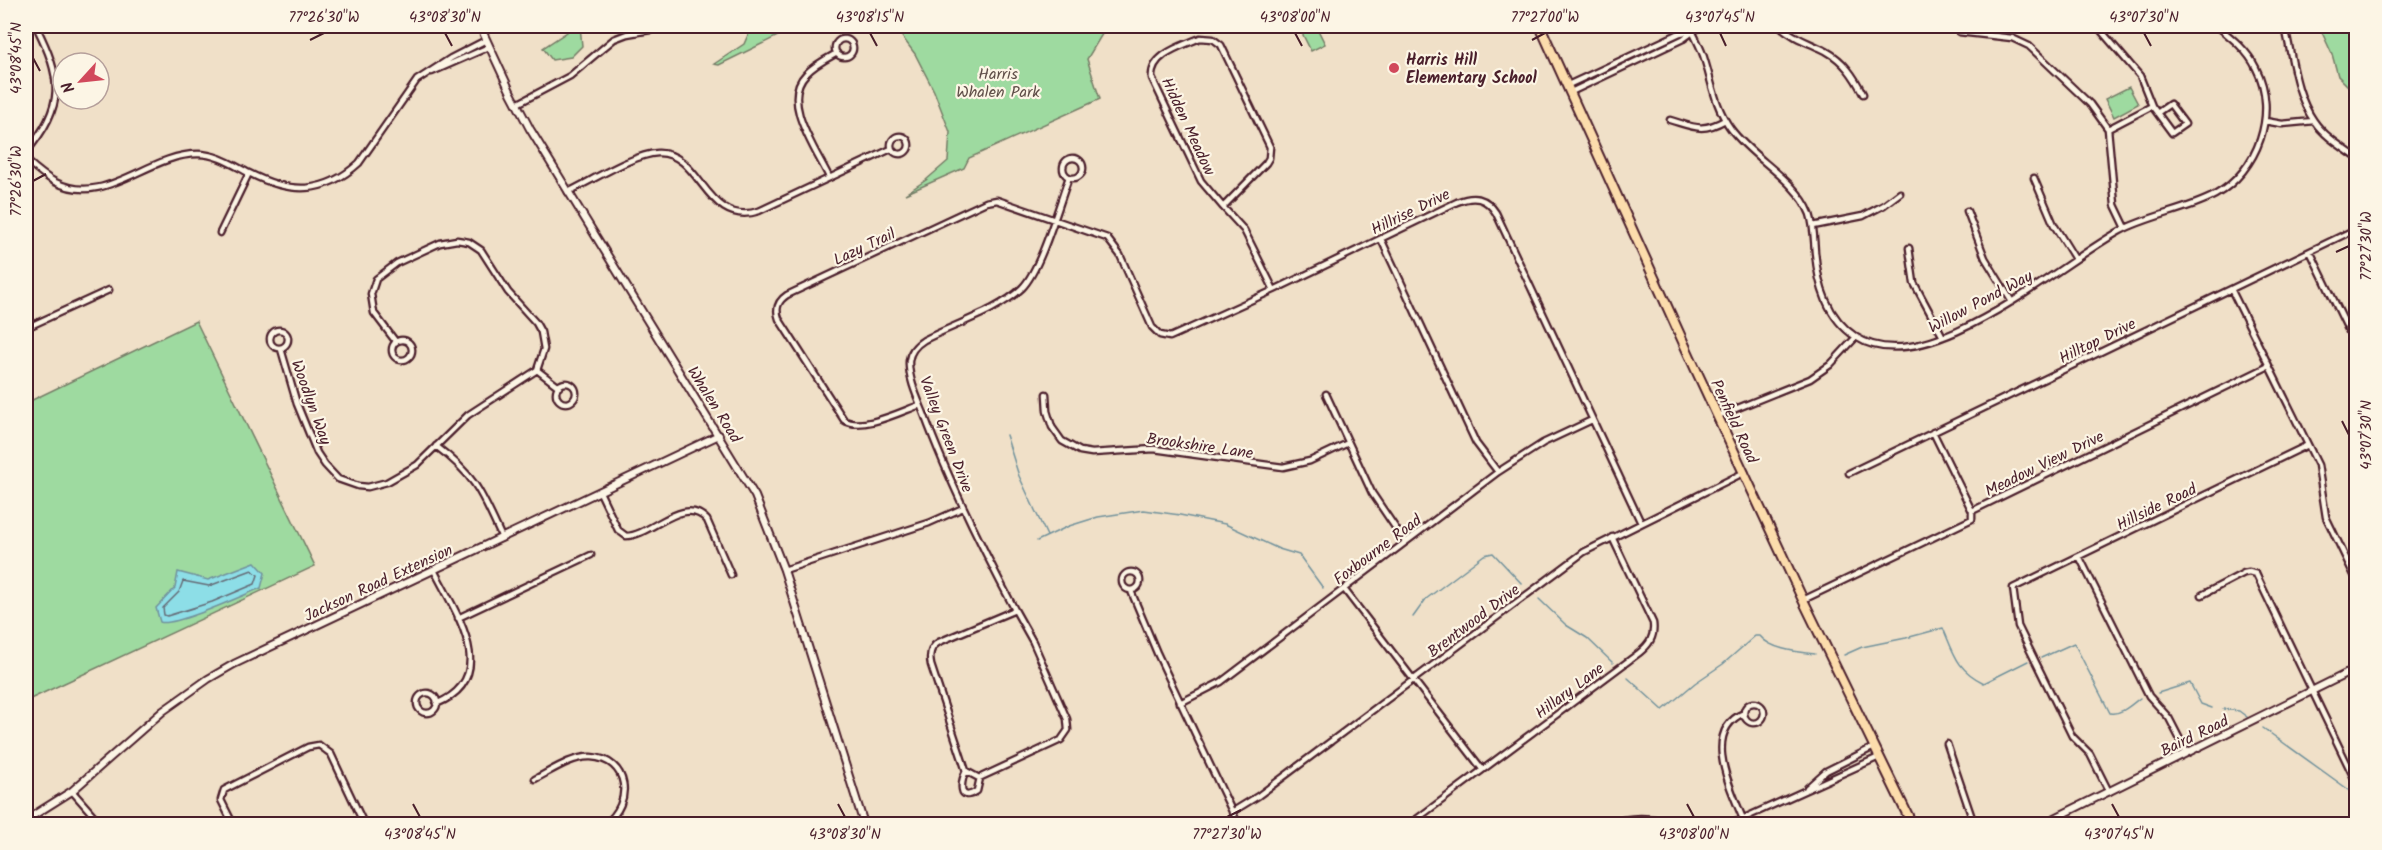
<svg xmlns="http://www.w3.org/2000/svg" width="2382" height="850" font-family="Kalam,sans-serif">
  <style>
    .green { fill: #9edaa0; stroke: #747c66; stroke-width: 1.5 }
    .water { fill: #8ddee7; stroke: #72929c; stroke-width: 1.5 }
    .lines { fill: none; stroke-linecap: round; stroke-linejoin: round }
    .shore { stroke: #656b76; stroke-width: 1.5 }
    .stream { stroke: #72929c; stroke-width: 1.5 }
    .minor-casing { stroke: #4a1f2b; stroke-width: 9 }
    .tertiary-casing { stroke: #4a1f2b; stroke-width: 10 }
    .primary-casing { stroke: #4a1f2b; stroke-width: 12 }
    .minor { stroke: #fcf5e5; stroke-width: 4.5 }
    .tertiary { stroke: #fcf5e5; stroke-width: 6 }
    .primary { stroke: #fcdcac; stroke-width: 8 }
    .ticks { fill: none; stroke: #4a1f2b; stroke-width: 2 }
    .poi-dot { fill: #d1495b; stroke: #fcf5e5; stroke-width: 2 }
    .labels { text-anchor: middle; stroke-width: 4.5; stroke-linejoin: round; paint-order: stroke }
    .poi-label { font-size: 16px; font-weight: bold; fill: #4a1f2b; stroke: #fcf5e5; text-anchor: start }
    .park-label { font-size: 16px; fill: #5f4e48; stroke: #fcf5e5 }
    .street-label { font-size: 16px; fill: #4a1f2b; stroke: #fcf5e5 }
    .neatline { fill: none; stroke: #4a1f2b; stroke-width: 2 }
    .ticks-label { font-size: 15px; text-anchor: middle; fill: #4a1f2b }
  </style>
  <rect width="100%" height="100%" fill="#f0e0c8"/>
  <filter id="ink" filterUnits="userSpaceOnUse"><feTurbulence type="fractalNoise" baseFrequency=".0167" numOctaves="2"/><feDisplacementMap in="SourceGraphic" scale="12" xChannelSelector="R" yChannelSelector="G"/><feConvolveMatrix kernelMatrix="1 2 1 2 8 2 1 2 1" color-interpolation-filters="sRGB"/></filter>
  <g filter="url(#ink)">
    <!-- green -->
    <path class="green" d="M 569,26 L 580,26 L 582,46 L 571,57 L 552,60 L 543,48 L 567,32 Z
      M 752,26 L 798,26 L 719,65 L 714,64 L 744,44 Z
      M 894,26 L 1067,26 L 1070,30 L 1107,26 L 1087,59 L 1100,99 L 969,158 L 964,168 L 905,194 L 926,180 L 948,161 L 950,132 L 934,91 L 915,54 Z
      M 1306,26 L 1316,26 L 1325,44 L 1311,51 L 1300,29 Z
      M 2319,26 L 2356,26 L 2356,90 L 2351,89 L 2338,76 L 2332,54 Z
      M 2129,87 L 2138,104 L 2114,117 L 2105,99 Z
      M 196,321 L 315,566 L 26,701 L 26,403 Z"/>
    <!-- water -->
    <path class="water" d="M 255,562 L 265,573 L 261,588 C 243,595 175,627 160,622 L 156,608 L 175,588 L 178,572 L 208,580 Z"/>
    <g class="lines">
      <!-- shore -->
      <path class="shore" d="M 252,570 L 258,575 L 255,584 L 212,602 L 167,616 L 164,615 L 163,608 L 179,592 L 183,581 L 209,586 Z"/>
      <!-- stream -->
      <path class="stream" d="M 1006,435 L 1019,476 L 1047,536
        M 1037,541 L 1069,526 L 1098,517 L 1144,510 L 1180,515 L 1225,524 L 1279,549 L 1299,555 L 1323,588
        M 1539,599 L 1566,625 L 1587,638 L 1613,663
        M 1413,617 L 1426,599 L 1484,555 L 1493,553 L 1522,584
        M 1844,655 L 1862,647 L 1906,638 L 1943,628 C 1954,654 1957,670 1984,683 L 2028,661
        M 2041,658 L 2074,643 L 2110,713 C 2121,715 2131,705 2140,698
        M 1628,678 L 1663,710 L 1695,683 L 1723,664 L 1755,636 L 1760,636 C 1771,650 1799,652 1815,654
        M 2158,693 L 2190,683 L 2201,704 L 2212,708
        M 2223,709 L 2239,711 L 2247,717
        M 2263,728 L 2356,795"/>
      <defs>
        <path id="minor" d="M 1690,26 C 1695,38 1702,49 1705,61 C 1712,84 1716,109 1731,129 C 1754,160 1796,179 1810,214 C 1814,226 1814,240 1815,252 C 1818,285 1827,318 1856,337 C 1927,383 2059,264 2120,231 C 2150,215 2185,211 2215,195 C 2258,171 2279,113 2256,68 C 2248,51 2232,38 2217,26
          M 1780,26 C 1793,38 1810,43 1826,51 C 1844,61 1854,76 1863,94
          M 1960,26 L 1959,32 L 2012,38 L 2029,46 L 2090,104 L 2108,129 L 2115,205 L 2126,228
          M 2097,26 L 2140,76 L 2152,106 L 2108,129
          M 2287,36 C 2293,63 2297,97 2314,121 C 2324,136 2342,147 2356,157
          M 1200,38 L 1213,39 L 1221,45 L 1270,147 L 1269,158 L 1266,163 L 1223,207 L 1201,181 L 1152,78 C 1150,54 1182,46 1200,38 Z
          M835 48a9 9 0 1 1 18 0a9 9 0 1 1-18 0Z
          M 432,72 L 489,47
          M 1568,85 L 1680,33 L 1690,31
          M 1571,92 L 1683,39 L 1701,26
          M 517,104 L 570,76 L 614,39 L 627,34 L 673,26
          M 2152,106 L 2172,133 L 2185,124 L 2170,104 L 2157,113
          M 1670,120 C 1694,127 1702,133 1725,120
          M 2265,121 L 2282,124 L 2314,121
          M891 145a9 9 0 1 1 18 0a9 9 0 1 1-18 0Z
          M 26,152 C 66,106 62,78 36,26
          M1063 168a10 10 0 1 1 20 0a10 10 0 1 1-20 0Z
          M 26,160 C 35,168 44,176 55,182 C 106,208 147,154 198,154 C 217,154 233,165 249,173 C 290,194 324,195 359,163 L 417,80 L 451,58 L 486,40
          M 829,177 C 816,150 780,100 806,74 C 814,65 826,59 837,53
          M 2034,178 L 2054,225 L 2075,259
          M 568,192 C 591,181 634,154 658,153 C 702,152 705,228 759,211 L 891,149
          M 1223,207 L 1244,230 L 1274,290
          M 1967,211 L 1985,258 L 2012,302
          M 1813,226 L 1863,216 L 1884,205 L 1900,193
          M 220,233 L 249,173
          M 1381,239 L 1476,443 L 1498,472
          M 1909,248 L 1914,283 L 1943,337
          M 2310,251 L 2356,346
          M 2231,289 L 2318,465 L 2326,517 L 2356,579
          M 26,328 L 109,290
          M270 339a9 9 0 1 1 18 0a9 9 0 1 1-18 0Z
          M392 350a10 10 0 1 1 20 0a10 10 0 1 1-20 0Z
          M 281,349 L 297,404 L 317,453 L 325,465 L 338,479 L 358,486 L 368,487 L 387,482 L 417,465 L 468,415 L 537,370 L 544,349 L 541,332 L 536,323 L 508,292 L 481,250 L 469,242 L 457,240 L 440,243 L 397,263 L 376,279 L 371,294 L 374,313 L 396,342
          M 537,370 L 559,387
          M556 393a10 10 0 1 1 20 0a10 10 0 1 1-20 0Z
          M 1046,394 L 1047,411 L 1052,427 L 1062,441 L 1080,451 L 1092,453 L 1154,449 L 1283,467 L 1310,461 L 1348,443
          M 1326,394 L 1372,493 L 1405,542
          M 920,405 C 902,411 861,432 844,420 L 779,319 C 775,308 778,301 787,295 L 986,202 L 997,200 L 1107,238 L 1120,255 L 1152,327 L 1160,335 L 1170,337 L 1274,290 L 1457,202 C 1474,195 1486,197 1496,213 L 1641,523
          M 1718,416 L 1810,379 L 1830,365 L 1856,337
          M 436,446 C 476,476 482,494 502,538
          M 1849,473 L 2356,229
          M 600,492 L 618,530 L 626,536 C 651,536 684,494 707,520 L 731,575
          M 1972,511 L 2269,366
          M 2079,556 L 2149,696 L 2169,718 L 2187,753
          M 434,570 C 455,612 502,677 436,704
          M 784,570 L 929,523 L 963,508
          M1122 581a9 9 0 1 1 18 0a9 9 0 1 1-18 0Z
          M 1344,589 L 1482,769
          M 1131,591 L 1157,653 L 1238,824
          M 2202,595 L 2244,573 L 2249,572 L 2256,574 L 2356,782
          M 1803,600 L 1972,519 L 1972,511 L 1933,432
          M 1015,610 C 981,546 949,482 924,414 C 918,399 908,378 909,361 C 910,351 916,345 924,340 C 953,325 1000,310 1022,288 C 1041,269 1059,204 1069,177
          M 1015,610 L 1033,642 L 1067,719 L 1068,730 L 1061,740 L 979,778 L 966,771 L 931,665 C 929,655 930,647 939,642 Z
          M 458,618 L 591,555
          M417 703a10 10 0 1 1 20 0a10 10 0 1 1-20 0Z
          M 1180,703 L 1221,682 L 1498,472 L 1543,443 L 1592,420
          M1744 713a10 10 0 1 1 20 0a10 10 0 1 1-20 0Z
          M 1947,744 L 1974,824
          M 966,771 C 961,781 957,804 977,791 L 980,778
          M 535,779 C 551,771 572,756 591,757 C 629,759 634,803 605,824
          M 1807,788 L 1826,771 L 1874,747
          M 72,791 L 101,824
          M 2109,792 L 2090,754 L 2072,736 L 2018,626 L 2013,588 L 2308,445
          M 1232,812 L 1258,796 L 1584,552 L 1745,472
          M 1743,819 C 1731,789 1701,731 1744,713
          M 233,824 L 221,800 L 224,790 L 308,747 L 319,745 L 331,754 L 364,824
          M 1410,824 L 1639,653 C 1649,645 1655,637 1653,623 L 1612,537
          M 1609,824 C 1632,815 1654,817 1677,824
          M 1731,824 L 1879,757"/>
        <path id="tertiary" d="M 480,26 L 511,93 L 530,129 L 755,496 L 784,570 L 864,824
          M 26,820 L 72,791 L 163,711 L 208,679 L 234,664 L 719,435
          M 2043,824 L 2356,669"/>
        <path id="primary" d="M 1540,26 L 1690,357 L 1803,600 L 1912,824"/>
      </defs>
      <!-- minor casing -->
      <use href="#minor" class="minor-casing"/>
      <!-- tertiary casing -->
      <use href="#tertiary" class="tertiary-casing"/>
      <!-- primary casing -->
      <use href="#primary" class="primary-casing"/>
      <!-- minor -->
      <use href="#minor" class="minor"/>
      <!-- tertiary -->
      <use href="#tertiary" class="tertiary"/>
      <!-- primary -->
      <use href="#primary" class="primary"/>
    </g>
  </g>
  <!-- ticks -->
  <path class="ticks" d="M 445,33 L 452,46M 870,33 L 877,46M 1295,33 L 1302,46M 1720,33 L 1726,46M 2144,33 L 2151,46M 310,40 L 324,33M 1532,40 L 1545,33M 33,58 L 40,71M 33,181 L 46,174M 2336,252 L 2349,246M 2342,421 L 2349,435M 413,804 L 420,817M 838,804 L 845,817M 1687,804 L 1694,817M 2112,804 L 2119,817M 1227,817 L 1241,810"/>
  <!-- markers -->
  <circle class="poi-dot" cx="1394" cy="68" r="6"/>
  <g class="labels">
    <!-- poi labels -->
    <g class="poi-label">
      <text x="1406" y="65">Harris Hill<tspan x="1406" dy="18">Elementary School</tspan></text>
    </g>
    <!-- park labels -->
    <g class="park-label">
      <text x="998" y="79">Harris<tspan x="998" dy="18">Whalen Park</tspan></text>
    </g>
    <!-- street labels -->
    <g class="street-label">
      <text transform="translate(1189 126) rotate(65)" y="6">Hidden Meadow</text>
      <text transform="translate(1410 211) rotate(-26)" y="6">Hillrise Drive</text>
      <text transform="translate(864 246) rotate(-25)" y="6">Lazy Trail</text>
      <text transform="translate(1980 301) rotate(-28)" y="6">Willow Pond Way</text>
      <text transform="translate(2097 340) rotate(-26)" y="6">Hilltop Drive</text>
      <text transform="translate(312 402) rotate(70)" y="6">Woodlyn Way</text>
      <text transform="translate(715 404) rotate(58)" y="6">Whalen Road</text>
      <text transform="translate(1735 421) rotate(65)" y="6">Penfield Road</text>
      <text transform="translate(947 434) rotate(69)" y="6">Valley Green Drive</text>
      <text transform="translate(1200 445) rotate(8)" y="6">Brookshire Lane</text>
      <text transform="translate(2044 463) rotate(-26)" y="6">Meadow View Drive</text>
      <text transform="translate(2156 506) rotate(-26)" y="6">Hillside Road</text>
      <text transform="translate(1377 549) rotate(-37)" y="6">Foxbourne Road</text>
      <text transform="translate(378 582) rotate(-25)" y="6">Jackson Road Extension</text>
      <text transform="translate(1473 620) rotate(-37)" y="6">Brentwood Drive</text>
      <text transform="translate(1569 690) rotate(-37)" y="6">Hillary Lane</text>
      <text transform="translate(2194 735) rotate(-26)" y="6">Baird Road</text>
    </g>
  </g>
  <!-- margin -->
  <rect width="2382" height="850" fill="none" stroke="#fcf5e5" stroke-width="66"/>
  <!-- north arrow -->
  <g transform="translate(81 81) rotate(243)"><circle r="28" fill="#fcf5e5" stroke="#b59f9b" stroke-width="1.5"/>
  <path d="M0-4.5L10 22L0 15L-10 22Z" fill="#d1495b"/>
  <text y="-9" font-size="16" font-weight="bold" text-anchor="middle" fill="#4a1f2b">N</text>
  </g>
  <rect x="33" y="33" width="2316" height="784" class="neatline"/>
  <g class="ticks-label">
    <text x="324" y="22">77°26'30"W</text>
    <text x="445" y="22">43°08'30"N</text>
    <text x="870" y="22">43°08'15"N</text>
    <text x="1295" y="22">43°08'00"N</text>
    <text x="1545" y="22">77°27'00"W</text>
    <text x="1720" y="22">43°07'45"N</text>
    <text x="2144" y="22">43°07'30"N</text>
    <text transform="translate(16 58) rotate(-90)" y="5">43°08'45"N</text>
    <text transform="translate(16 181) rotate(-90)" y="5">77°26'30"W</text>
    <text transform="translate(2366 246) rotate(-90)" y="5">77°27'30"W</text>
    <text transform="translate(2366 435) rotate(-90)" y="5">43°07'30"N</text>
    <text x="420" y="839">43°08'45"N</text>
    <text x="845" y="839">43°08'30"N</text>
    <text x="1227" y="839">77°27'30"W</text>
    <text x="1694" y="839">43°08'00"N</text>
    <text x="2119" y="839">43°07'45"N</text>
  </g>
</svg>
